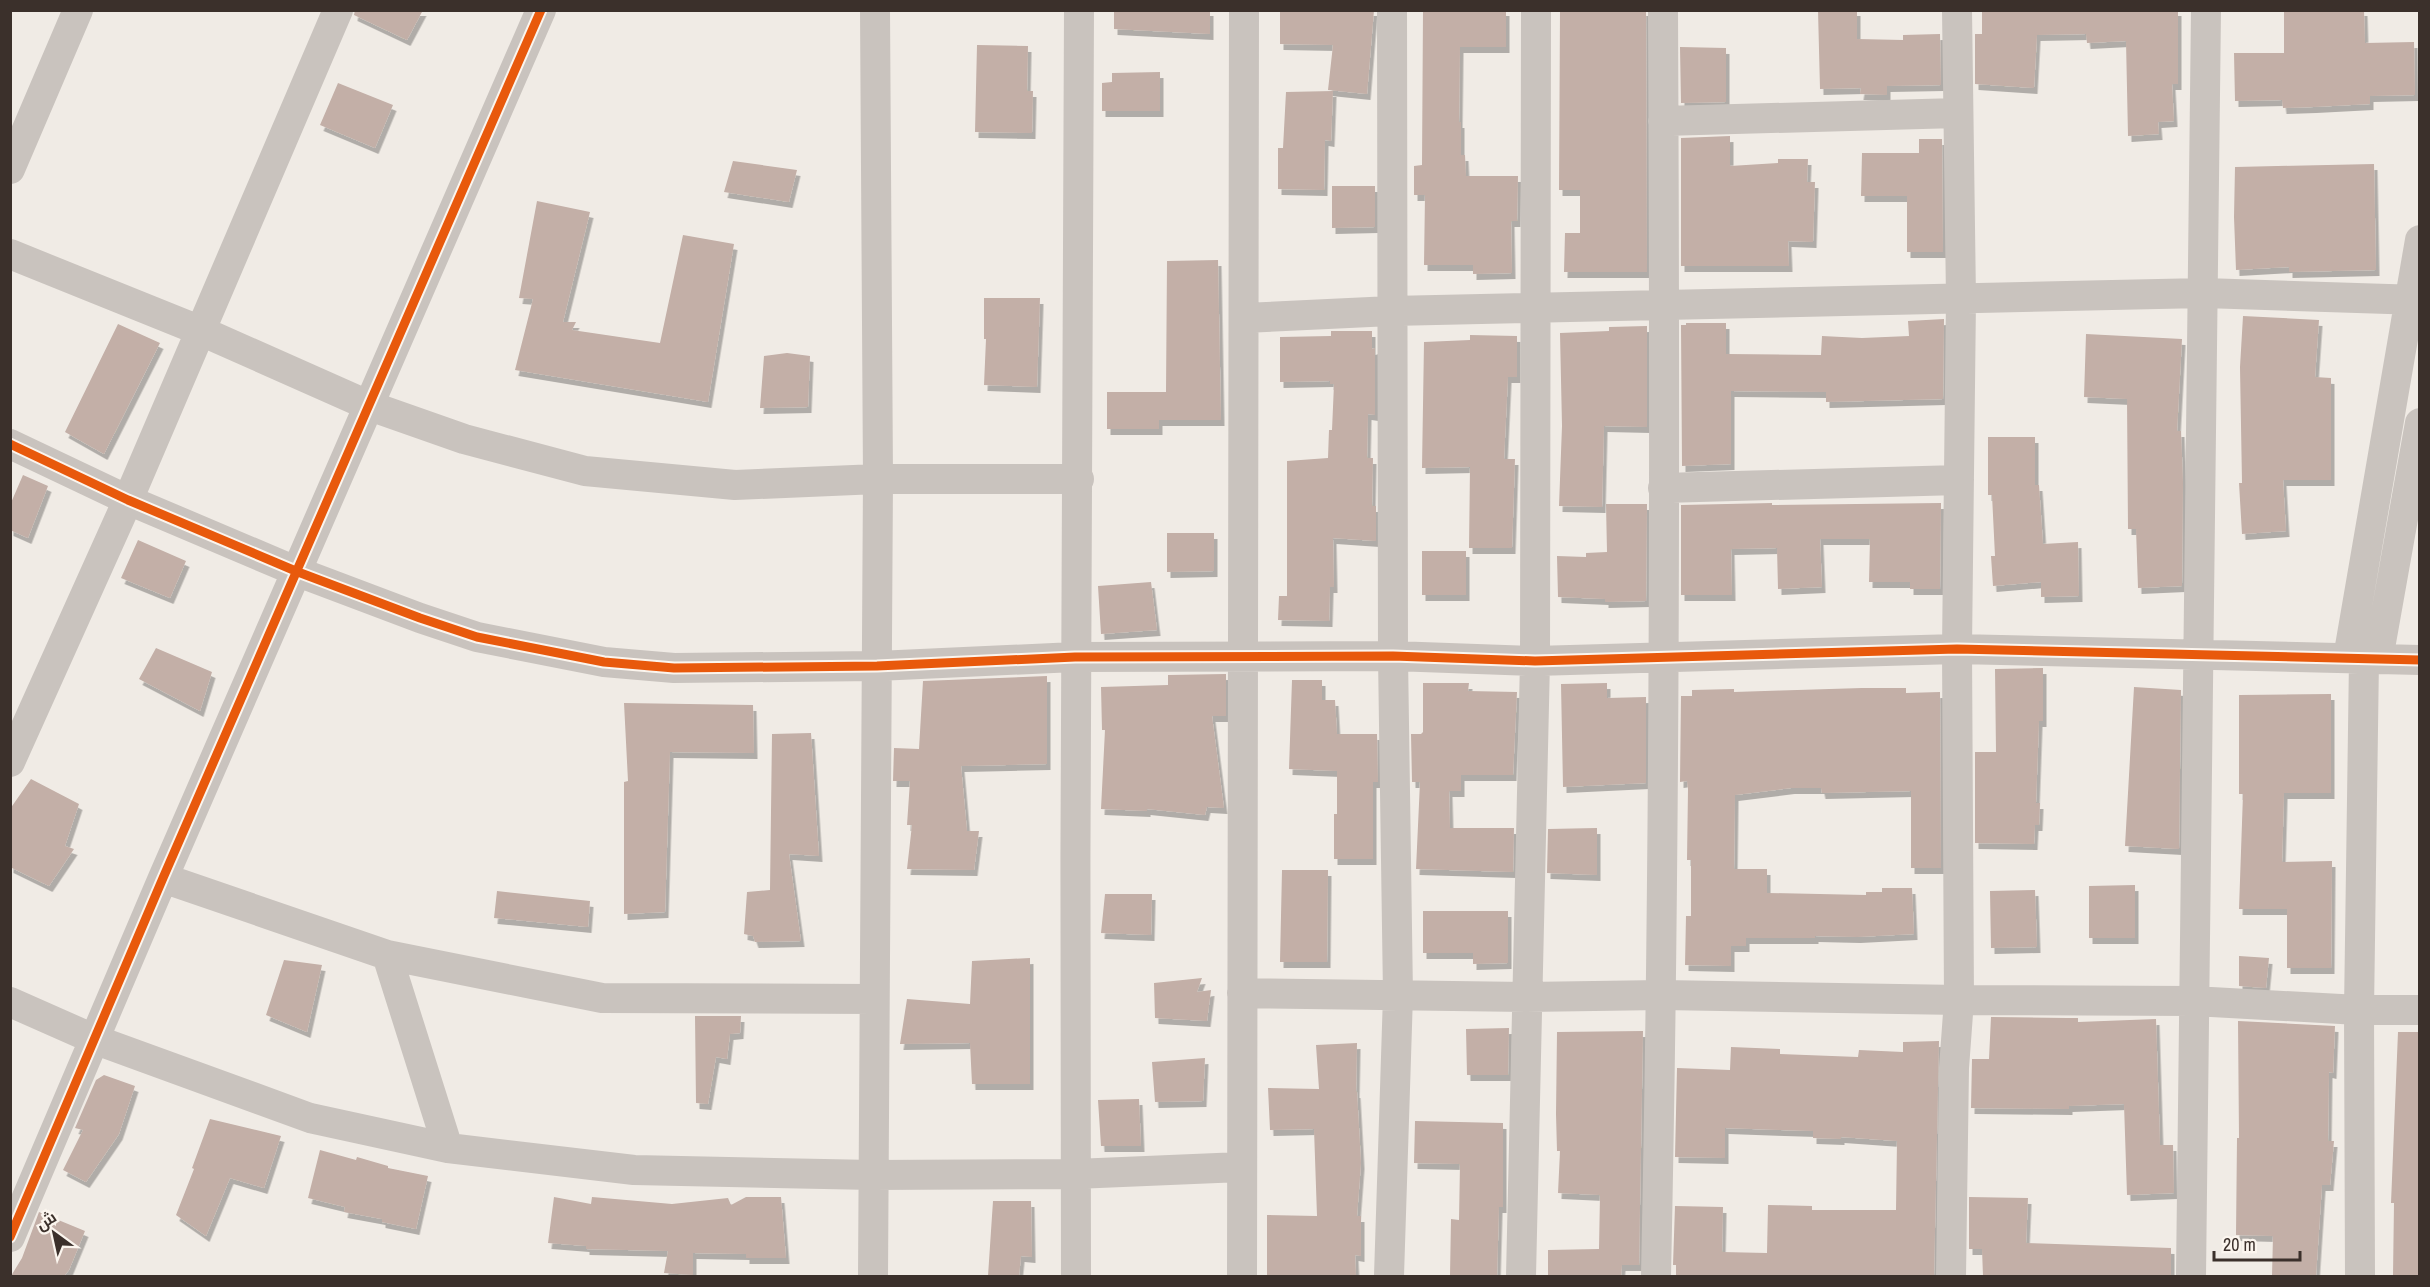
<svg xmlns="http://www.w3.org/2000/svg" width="2430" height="1287" font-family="'Archivo Narrow',Cairo,sans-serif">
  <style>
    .building { fill: #c3afa7; filter: url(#shadow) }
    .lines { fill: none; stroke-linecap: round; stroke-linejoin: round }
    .street { stroke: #c9c3be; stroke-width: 30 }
    .cycleway-casing { stroke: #fbf5ee; stroke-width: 13 }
    .cycleway { stroke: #e8590c; stroke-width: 9 }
  </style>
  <defs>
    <filter id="shadow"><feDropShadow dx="3.5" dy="6" stdDeviation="0" flood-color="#0004"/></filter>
  </defs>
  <rect width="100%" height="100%" fill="#f0ebe5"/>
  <!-- building -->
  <path class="building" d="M 355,10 L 423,10 L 407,40 L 354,15 Z
    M 1114,10 L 1210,10 L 1210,34 L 1114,29 Z
    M 1280,10 L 1374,10 L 1367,94 L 1328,90 L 1333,45 L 1280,44 Z
    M 1423,10 L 1506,10 L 1506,47 L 1460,47 L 1459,122 L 1461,122 L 1461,155 L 1465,155 L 1466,176 L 1518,176 L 1517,221 L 1511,221 L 1512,273 L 1473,274 L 1473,265 L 1424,265 L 1425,195 L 1414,195 L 1414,166 L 1422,165 Z
    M 1560,10 L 1646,10 L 1647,272 L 1564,272 L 1565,233 L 1580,233 L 1580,190 L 1559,190 Z
    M 1818,10 L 1857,10 L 1857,39 L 1903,40 L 1903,35 L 1940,34 L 1941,85 L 1887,86 L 1887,95 L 1860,94 L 1861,88 L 1820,89 Z
    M 1982,10 L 2178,10 L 2178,84 L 2172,84 L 2174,121 L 2158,122 L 2159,134 L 2128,136 L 2126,41 L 2087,43 L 2086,34 L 2037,35 L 2034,88 L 1975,84 L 1975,34 L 1982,34 Z
    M 2284,10 L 2364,10 L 2365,43 L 2414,42 L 2415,95 L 2370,96 L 2370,104 L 2313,107 L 2283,108 L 2282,100 L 2235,101 L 2234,53 L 2284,53 Z
    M 977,45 L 1028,46 L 1027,91 L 1033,91 L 1032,133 L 975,132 Z
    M 1680,47 L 1726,48 L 1726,102 L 1681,103 Z
    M 1160,72 L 1160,111 L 1102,111 L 1102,83 L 1112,82 L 1112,73 Z
    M 338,83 L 393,105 L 375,148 L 320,125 Z
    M 1333,91 L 1331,141 L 1325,140 L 1324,190 L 1278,189 L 1278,148 L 1283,148 L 1286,92 Z
    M 1730,136 L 1730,166 L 1778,163 L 1778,159 L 1808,159 L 1807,182 L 1815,182 L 1813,242 L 1788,241 L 1789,266 L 1681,266 L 1681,138 Z
    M 1919,139 L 1942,139 L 1943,252 L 1907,252 L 1907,196 L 1861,196 L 1862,153 L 1919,153 Z
    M 733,161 L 797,170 L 789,202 L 724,192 Z
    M 2374,164 L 2376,270 L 2289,272 L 2289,267 L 2236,270 L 2234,217 L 2235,167 Z
    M 1332,186 L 1375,186 L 1375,227 L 1332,228 Z
    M 537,201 L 590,212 L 563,322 L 576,322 L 572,330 L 660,343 L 683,235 L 734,244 L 708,402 L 515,370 L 533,299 L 519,298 Z
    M 1218,260 L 1221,420 L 1159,420 L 1159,429 L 1107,429 L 1107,392 L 1166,392 L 1167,261 Z
    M 984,298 L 1040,298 L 1037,387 L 984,385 L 986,339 L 984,339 Z
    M 2243,316 L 2319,320 L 2315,377 L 2331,378 L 2331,480 L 2283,480 L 2286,531 L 2242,534 L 2239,483 L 2242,483 L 2240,367 Z
    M 1944,319 L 1943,399 L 1826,402 L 1826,392 L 1731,391 L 1731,464 L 1682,466 L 1681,325 L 1686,325 L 1686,323 L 1726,323 L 1726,354 L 1821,355 L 1822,336 L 1862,338 L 1909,336 L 1908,321 Z
    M 118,324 L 160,343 L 104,454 L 65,432 Z
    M 1647,326 L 1647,427 L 1604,426 L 1602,507 L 1559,506 L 1562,426 L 1560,333 L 1609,331 L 1609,327 Z
    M 1331,331 L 1372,331 L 1372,349 L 1375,348 L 1375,415 L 1368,414 L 1367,458 L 1373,458 L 1372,506 L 1376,506 L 1376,541 L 1333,538 L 1334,587 L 1330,587 L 1329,621 L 1278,620 L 1279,596 L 1287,596 L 1287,461 L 1328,458 L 1329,430 L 1332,430 L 1334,384 L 1330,384 L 1330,381 L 1280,382 L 1280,337 L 1331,336 Z
    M 2086,334 L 2182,339 L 2177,431 L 2181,431 L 2183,482 L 2182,586 L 2138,588 L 2136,529 L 2128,529 L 2127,399 L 2084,397 Z
    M 1470,335 L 1517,336 L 1517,377 L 1508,377 L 1504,459 L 1515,459 L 1512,548 L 1469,548 L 1470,467 L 1422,468 L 1424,342 L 1470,340 Z
    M 787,353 L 810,356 L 808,407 L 760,408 L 764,356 Z
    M 1988,437 L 2035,437 L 2035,485 L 2039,485 L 2043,544 L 2078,542 L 2079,596 L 2041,597 L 2041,582 L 1993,586 L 1991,556 L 1995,556 L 1992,495 L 1988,495 Z
    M 23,475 L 48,486 L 28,538 L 10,530 L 10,505 Z
    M 1772,503 L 1772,505 L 1941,503 L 1940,589 L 1910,589 L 1910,582 L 1869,582 L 1870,539 L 1820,539 L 1822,587 L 1778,589 L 1777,548 L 1731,549 L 1732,595 L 1681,595 L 1681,505 Z
    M 1606,504 L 1647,504 L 1646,601 L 1605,602 L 1605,599 L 1558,597 L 1557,556 L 1586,557 L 1586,553 L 1607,552 Z
    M 1167,533 L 1214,533 L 1214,571 L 1167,572 Z
    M 138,540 L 186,561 L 170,598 L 121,578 Z
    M 1422,551 L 1466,551 L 1466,595 L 1422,595 Z
    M 1151,582 L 1157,630 L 1101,634 L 1098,586 Z
    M 156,648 L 212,672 L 200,711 L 139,679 Z
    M 2043,668 L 2043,721 L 2039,721 L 2036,803 L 2040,803 L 2039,825 L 2035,825 L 2034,844 L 1975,843 L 1975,752 L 1996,752 L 1995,669 Z
    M 1226,674 L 1226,716 L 1212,716 L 1224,808 L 1207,807 L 1205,815 L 1147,809 L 1147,811 L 1101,809 L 1105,730 L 1102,730 L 1101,687 L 1168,685 L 1168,675 Z
    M 1047,676 L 1047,764 L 961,766 L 967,831 L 979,831 L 974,870 L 907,869 L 912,825 L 907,825 L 910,781 L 893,781 L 894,748 L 919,749 L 923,681 Z
    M 1292,680 L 1322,680 L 1322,700 L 1335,700 L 1337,734 L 1377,734 L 1378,782 L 1373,782 L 1373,859 L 1334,859 L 1334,814 L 1337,814 L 1337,771 L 1289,769 Z
    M 1423,683 L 1469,683 L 1468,691 L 1517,692 L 1513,775 L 1461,775 L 1461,791 L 1449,791 L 1450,828 L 1514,828 L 1513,872 L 1416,869 L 1420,782 L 1412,782 L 1411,734 L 1421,734 L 1423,732 Z
    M 1607,683 L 1607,698 L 1646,697 L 1646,783 L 1563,787 L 1561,684 Z
    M 2134,687 L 2181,690 L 2179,849 L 2125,846 Z
    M 1862,688 L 1906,688 L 1906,693 L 1940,692 L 1941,868 L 1911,868 L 1911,791 L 1822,793 L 1821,788 L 1791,788 L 1735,795 L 1734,869 L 1767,869 L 1767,893 L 1866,895 L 1866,892 L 1882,892 L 1882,888 L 1912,888 L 1914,934 L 1857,937 L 1815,936 L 1815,938 L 1746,938 L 1746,946 L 1731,946 L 1731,966 L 1685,965 L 1686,916 L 1691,916 L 1691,860 L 1687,860 L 1688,789 L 1687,781 L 1680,782 L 1681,696 L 1692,696 L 1692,690 L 1734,689 L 1734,692 Z
    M 2331,694 L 2331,793 L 2284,793 L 2282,862 L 2332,861 L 2331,968 L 2287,968 L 2287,909 L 2239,909 L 2243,794 L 2239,794 L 2239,695 Z
    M 624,703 L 753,705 L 754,753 L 670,752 L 665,912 L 624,914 L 624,782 L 628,781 Z
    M 811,733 L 819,856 L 789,854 L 801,941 L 755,942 L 753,936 L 744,934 L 747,892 L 770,890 L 772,734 Z
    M 31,779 L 79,804 L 65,846 L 74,849 L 49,886 L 10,867 L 10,809 Z
    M 1597,828 L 1597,875 L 1547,873 L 1548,829 Z
    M 1282,870 L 1328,870 L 1327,962 L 1280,962 Z
    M 2135,885 L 2135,938 L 2089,938 L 2089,886 Z
    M 2035,890 L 2037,947 L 1991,948 L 1990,891 Z
    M 497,891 L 590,901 L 588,927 L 494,918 Z
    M 1105,894 L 1152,894 L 1151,935 L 1101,933 Z
    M 1423,911 L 1508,911 L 1508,963 L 1473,964 L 1473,953 L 1423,953 Z
    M 2239,956 L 2269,958 L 2266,988 L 2239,986 Z
    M 1030,958 L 1030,1084 L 972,1084 L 970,1043 L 900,1044 L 907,999 L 970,1004 L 972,961 Z
    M 284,960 L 322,965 L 307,1032 L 266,1015 Z
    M 1202,978 L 1197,992 L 1211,990 L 1207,1021 L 1155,1018 L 1154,983 Z
    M 695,1016 L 741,1016 L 740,1033 L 730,1034 L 727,1059 L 716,1057 L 708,1104 L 696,1103 Z
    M 1991,1017 L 2067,1018 L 2078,1018 L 2078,1022 L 2156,1019 L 2160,1145 L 2173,1145 L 2174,1193 L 2127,1195 L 2124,1104 L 2069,1106 L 2069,1109 L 1971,1108 L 1972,1059 L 1989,1059 Z
    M 2238,1021 L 2335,1026 L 2333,1073 L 2329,1072 L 2328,1141 L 2334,1141 L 2330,1185 L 2322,1185 L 2316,1276 L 2272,1276 L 2273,1236 L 2236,1235 L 2237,1138 L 2239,1138 Z
    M 1509,1028 L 1508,1075 L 1467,1075 L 1466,1029 Z
    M 1643,1031 L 1639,1265 L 1622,1265 L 1621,1276 L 1548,1276 L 1548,1250 L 1599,1249 L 1600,1195 L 1558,1193 L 1560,1151 L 1557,1151 L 1556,1114 L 1557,1032 Z
    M 2398,1032 L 2420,1032 L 2420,1276 L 2393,1276 L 2394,1203 L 2391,1203 Z
    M 1939,1041 L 1934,1276 L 1676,1276 L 1676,1265 L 1673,1265 L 1675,1206 L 1723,1207 L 1722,1252 L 1767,1253 L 1768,1205 L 1812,1206 L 1812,1210 L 1896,1210 L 1897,1141 L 1841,1137 L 1841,1139 L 1813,1138 L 1813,1131 L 1725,1128 L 1725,1158 L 1675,1157 L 1677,1068 L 1730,1070 L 1731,1047 L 1780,1049 L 1780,1054 L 1858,1057 L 1859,1050 L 1903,1052 L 1903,1042 Z
    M 1357,1043 L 1356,1092 L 1357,1092 L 1361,1163 L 1357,1216 L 1361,1216 L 1361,1256 L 1355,1255 L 1356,1276 L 1267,1276 L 1267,1215 L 1317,1216 L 1314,1129 L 1270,1130 L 1268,1088 L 1319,1089 L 1316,1045 Z
    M 1205,1058 L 1203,1101 L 1155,1102 L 1152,1062 Z
    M 104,1075 L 135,1086 L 119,1134 L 86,1182 L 63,1170 L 83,1130 L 75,1128 L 96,1080 Z
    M 1139,1099 L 1141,1146 L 1101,1146 L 1098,1100 Z
    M 210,1119 L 281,1136 L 264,1188 L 230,1178 L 206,1236 L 176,1215 L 194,1169 L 192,1168 Z
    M 1415,1121 L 1503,1123 L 1503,1207 L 1499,1207 L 1497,1276 L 1450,1276 L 1451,1219 L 1459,1220 L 1460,1164 L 1414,1163 Z
    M 320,1150 L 356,1160 L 357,1157 L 388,1166 L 388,1168 L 428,1176 L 416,1229 L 382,1222 L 382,1219 L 344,1212 L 345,1207 L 308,1198 Z
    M 554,1197 L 591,1204 L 592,1197 L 672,1204 L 728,1198 L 731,1205 L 746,1197 L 781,1197 L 786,1258 L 746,1258 L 746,1254 L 693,1253 L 693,1275 L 664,1273 L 668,1251 L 586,1249 L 586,1246 L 548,1243 Z
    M 1969,1197 L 2028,1198 L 2026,1243 L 2171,1248 L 2171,1276 L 1983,1276 L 1982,1249 L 1969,1249 Z
    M 993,1201 L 1031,1201 L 1032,1257 L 1021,1256 L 1019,1276 L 988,1276 Z
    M 39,1212 L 85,1231 L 69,1270 L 64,1276 L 11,1276 L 22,1258 Z"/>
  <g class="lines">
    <!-- street -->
    <path class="street" d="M 1663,121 L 1958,113
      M 10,169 L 78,10
      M 10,254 L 201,331 L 370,406 L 464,439 L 585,471 L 735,485 L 878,479 L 1079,479
      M 1244,318 L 1391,311 L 2204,293 L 2420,300
      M 10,444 L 128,500 L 298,572 L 420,618 L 477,637 L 604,662 L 674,668 L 877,666 L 1075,657 L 1393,656 L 1535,661 L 1957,649 L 2420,660
      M 1663,488 L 1959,480
      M 2348,658 L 2420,240
      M 2378,659 L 2420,423
      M 10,762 L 128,500 L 338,10
      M 163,878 L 387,955 L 602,998 L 874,999
      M 387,955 L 448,1148
      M 1242,993 L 1526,997 L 1662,995 L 1959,1000 L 2193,1001 L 2359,1010 L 2420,1010
      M 10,1002 L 96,1040 L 310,1118 L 448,1148 L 634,1170 L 873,1175 L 1075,1174 L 1241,1167
      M 10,1237 L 163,878 L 541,10
      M 873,1276 L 878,479 L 875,10
      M 1076,1276 C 1073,854 1079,433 1079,10
      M 1242,1276 L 1244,10
      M 1389,1276 L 1398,995 L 1393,656 L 1392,10
      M 1521,1276 L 1535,661 L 1536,10
      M 1656,1276 C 1665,855 1665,432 1663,10
      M 1951,1276 L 1954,1068 L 1959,1000 L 1957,649 L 1961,299 L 1957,10
      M 2191,1276 L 2206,10
      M 2360,1276 L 2359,1010 L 2364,659"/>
    <defs>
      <path id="cycleway" d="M 10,444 L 128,500 L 298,572 L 420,618 L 477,637 L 604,662 L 674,668 L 877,666 L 1075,657 L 1393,656 L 1535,661 L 1957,649 L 2420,660
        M 10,1237 L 163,878 L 541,10"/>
    </defs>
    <!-- cycleway casing -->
    <use href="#cycleway" class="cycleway-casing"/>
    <!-- cycleway -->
    <use href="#cycleway" class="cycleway"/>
  </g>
  <!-- border -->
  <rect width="2430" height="1287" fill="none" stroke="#3b302b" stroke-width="24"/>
  <!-- north arrow -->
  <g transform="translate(54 1233) rotate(327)" stroke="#fbf5ee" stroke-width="4.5" paint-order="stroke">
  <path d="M0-4.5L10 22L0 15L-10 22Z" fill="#3b302b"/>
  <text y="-9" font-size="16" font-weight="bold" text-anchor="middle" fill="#3b302b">ش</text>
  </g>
  <!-- scale -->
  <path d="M2214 1251v9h86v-9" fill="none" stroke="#3b302b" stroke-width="3"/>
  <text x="2223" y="1251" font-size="18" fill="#3b302b" stroke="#fbf5ee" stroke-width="4.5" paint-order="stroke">20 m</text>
</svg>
